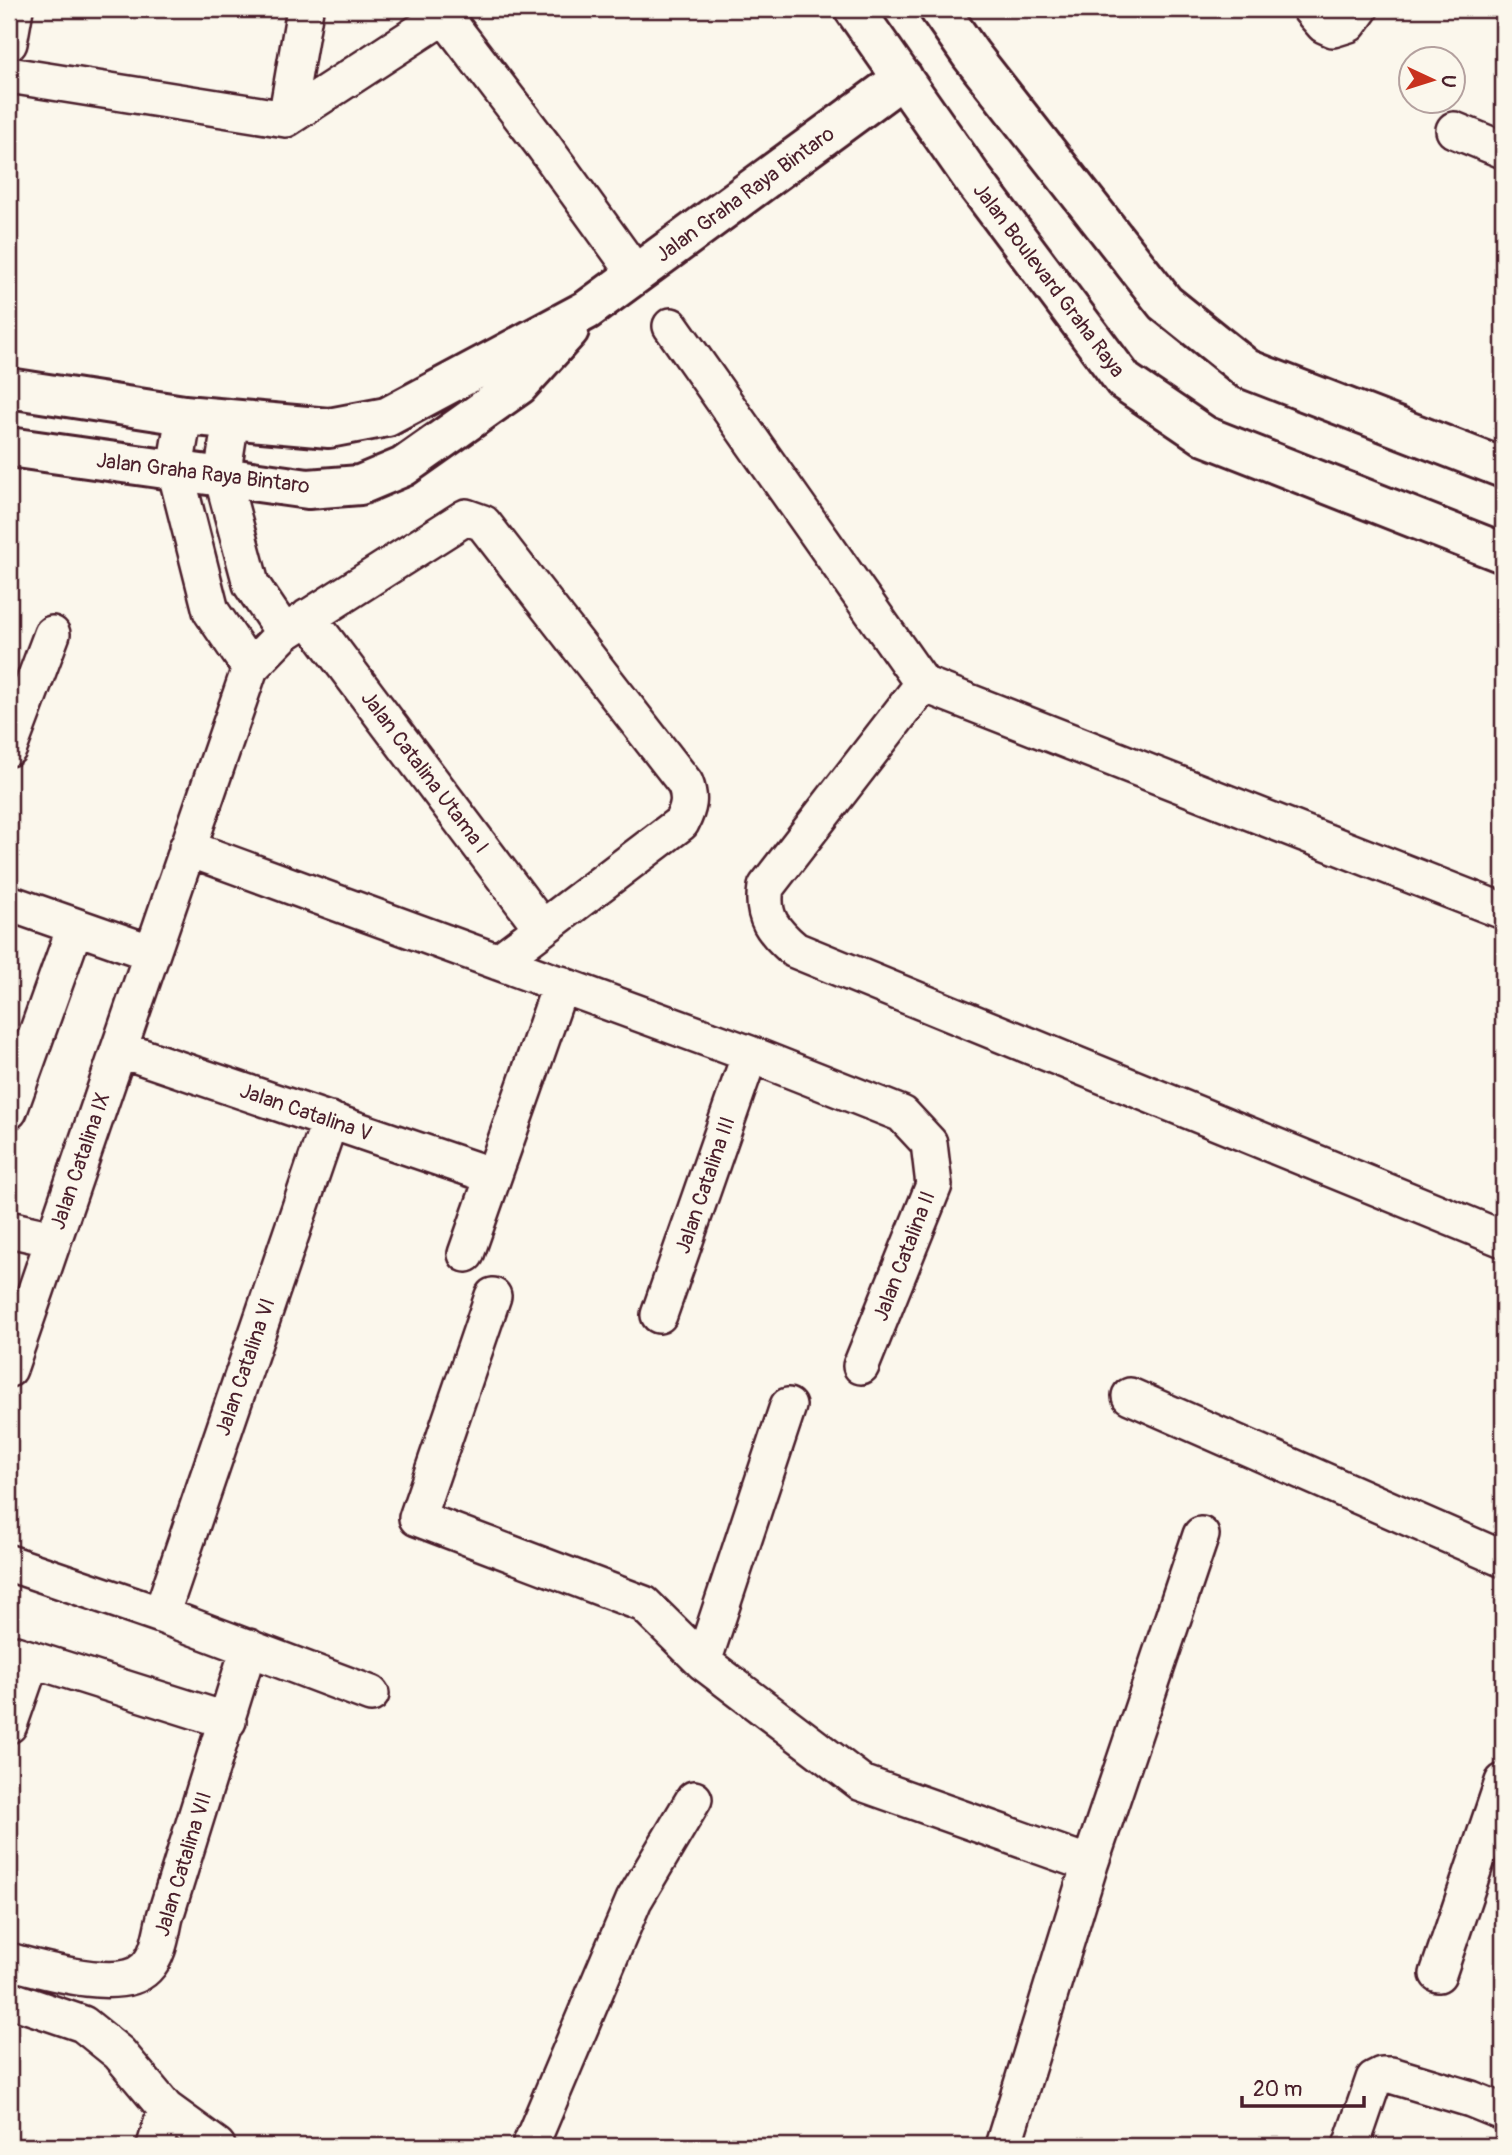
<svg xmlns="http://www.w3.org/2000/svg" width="1512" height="2155" font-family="Pangolin,sans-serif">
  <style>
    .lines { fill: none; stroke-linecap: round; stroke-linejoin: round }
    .street-casing { stroke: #4a1f2b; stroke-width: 40 }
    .secondary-casing { stroke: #4a1f2b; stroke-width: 44 }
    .street { stroke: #fbf7ec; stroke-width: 35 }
    .secondary { stroke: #fbf7ec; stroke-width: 38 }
    .labels { text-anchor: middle; stroke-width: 5; stroke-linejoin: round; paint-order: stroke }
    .street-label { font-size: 21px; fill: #4a1f2b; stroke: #fbf7ec }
  </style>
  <rect width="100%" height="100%" fill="#fbf7ec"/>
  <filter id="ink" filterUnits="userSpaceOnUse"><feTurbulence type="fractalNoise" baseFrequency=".0143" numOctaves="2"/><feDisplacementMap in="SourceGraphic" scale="14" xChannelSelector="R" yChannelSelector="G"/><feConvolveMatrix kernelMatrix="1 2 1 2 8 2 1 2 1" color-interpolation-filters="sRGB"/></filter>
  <g filter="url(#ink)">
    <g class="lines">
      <defs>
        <path id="street" d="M 439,9 L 545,148 L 636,274
          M 1310,9 L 1324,25 L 1333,29 L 1349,24 L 1360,9
          M 9,43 L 15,9
          M 9,75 L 286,119 L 444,16
          M 286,119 L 305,9
          M 1454,130 L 1503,150
          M 671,326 L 923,684 L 1503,911
          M 184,415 L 175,469 L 211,611 L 250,668
          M 231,420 L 222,476 L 251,584 L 284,633
          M 308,617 L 542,928
          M 923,684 L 766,887 C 761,917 773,931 795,950 L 1503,1239
          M 9,748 L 52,634
          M 187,848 L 750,1054 L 902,1114 L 929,1143 L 934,1185 L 861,1366
          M 9,903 L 152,953
          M 119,1049 L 493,1176
          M 9,1111 L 75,927
          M 9,1229 L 53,1239
          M 466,1254 L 561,984
          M 493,1296 L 417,1518 L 644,1604 L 703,1662 L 862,1783 L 1090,1864
          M 659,1315 L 750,1054
          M 9,1369 L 250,668 L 284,633 L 466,517 L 483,523 L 685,783 C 691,798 689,808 681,823 L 498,962
          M 1130,1396 L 1503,1559
          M 9,1563 L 161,1615 L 371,1694
          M 161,1615 L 330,1120
          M 9,1652 L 228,1721
          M 703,1662 L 788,1406
          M 9,1725 L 32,1659
          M 9,1961 C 40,1969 121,1994 146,1968 C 159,1955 161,1934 165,1917 L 249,1647
          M 1438,1974 L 1503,1782
          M 9,1999 L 83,2024 L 119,2053 L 166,2109 L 217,2146
          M 155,2146 L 166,2109
          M 530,2146 L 634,1900 L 694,1799
          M 1003,2146 L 1090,1864 L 1201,1535
          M 1351,2146 L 1374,2079 L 1382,2075 L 1391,2075 L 1471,2099 L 1503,2112"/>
        <path id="secondary" d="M 854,9 L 975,182 L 1124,381 L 1205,436 L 1503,553
          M 939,9 L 971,55 L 1165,303 L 1247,369 L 1503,468
          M 9,388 L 184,415 L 329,428 L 387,417 L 587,310 L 903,78
          M 9,447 L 308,489 L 360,485 L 403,467 L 519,385 L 569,330"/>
      </defs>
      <!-- street casing -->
      <use href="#street" class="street-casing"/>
      <!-- secondary casing -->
      <use href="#secondary" class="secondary-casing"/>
      <!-- street -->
      <use href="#street" class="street"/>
      <!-- secondary -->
      <use href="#secondary" class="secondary"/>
    </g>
  </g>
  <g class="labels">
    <!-- street labels -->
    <g class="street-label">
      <text transform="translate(745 194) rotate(-36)" y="7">Jalan Graha Raya Bintaro</text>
      <text transform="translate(1049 280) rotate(53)" y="7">Jalan Boulevard Graha Raya</text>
      <text transform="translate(203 473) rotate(7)" y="7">Jalan Graha Raya Bintaro</text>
      <text transform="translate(425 772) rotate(53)" y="7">Jalan Catalina Utama I</text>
      <text transform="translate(306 1112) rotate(19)" y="7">Jalan Catalina V</text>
      <text transform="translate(80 1161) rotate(-71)" y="7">Jalan Catalina IX</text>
      <text transform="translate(705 1185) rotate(-71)" y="7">Jalan Catalina III</text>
      <text transform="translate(904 1256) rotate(-69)" y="7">Jalan Catalina II</text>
      <text transform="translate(245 1367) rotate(-71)" y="7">Jalan Catalina VI</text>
      <text transform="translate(183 1864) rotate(-73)" y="7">Jalan Catalina VII</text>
    </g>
  </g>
  <!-- margin -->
  <rect width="1512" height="2155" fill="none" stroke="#fbf7ec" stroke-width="35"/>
  <rect x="18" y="18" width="1477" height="2120" fill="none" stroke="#4a1f2b" stroke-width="2.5" filter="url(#ink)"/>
  <!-- north arrow -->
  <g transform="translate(1432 80) rotate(94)"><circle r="33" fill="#fbf7ec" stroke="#b4a19f" stroke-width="2"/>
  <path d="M0-5L12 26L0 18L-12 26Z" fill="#c8321e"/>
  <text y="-10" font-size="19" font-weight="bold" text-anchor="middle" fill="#4a1f2b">U</text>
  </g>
  <!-- scale -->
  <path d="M1242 2096v10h122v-10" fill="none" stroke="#4a1f2b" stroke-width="3.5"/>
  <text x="1253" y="2096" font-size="21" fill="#4a1f2b" stroke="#fbf7ec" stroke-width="5" paint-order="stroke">20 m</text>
</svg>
